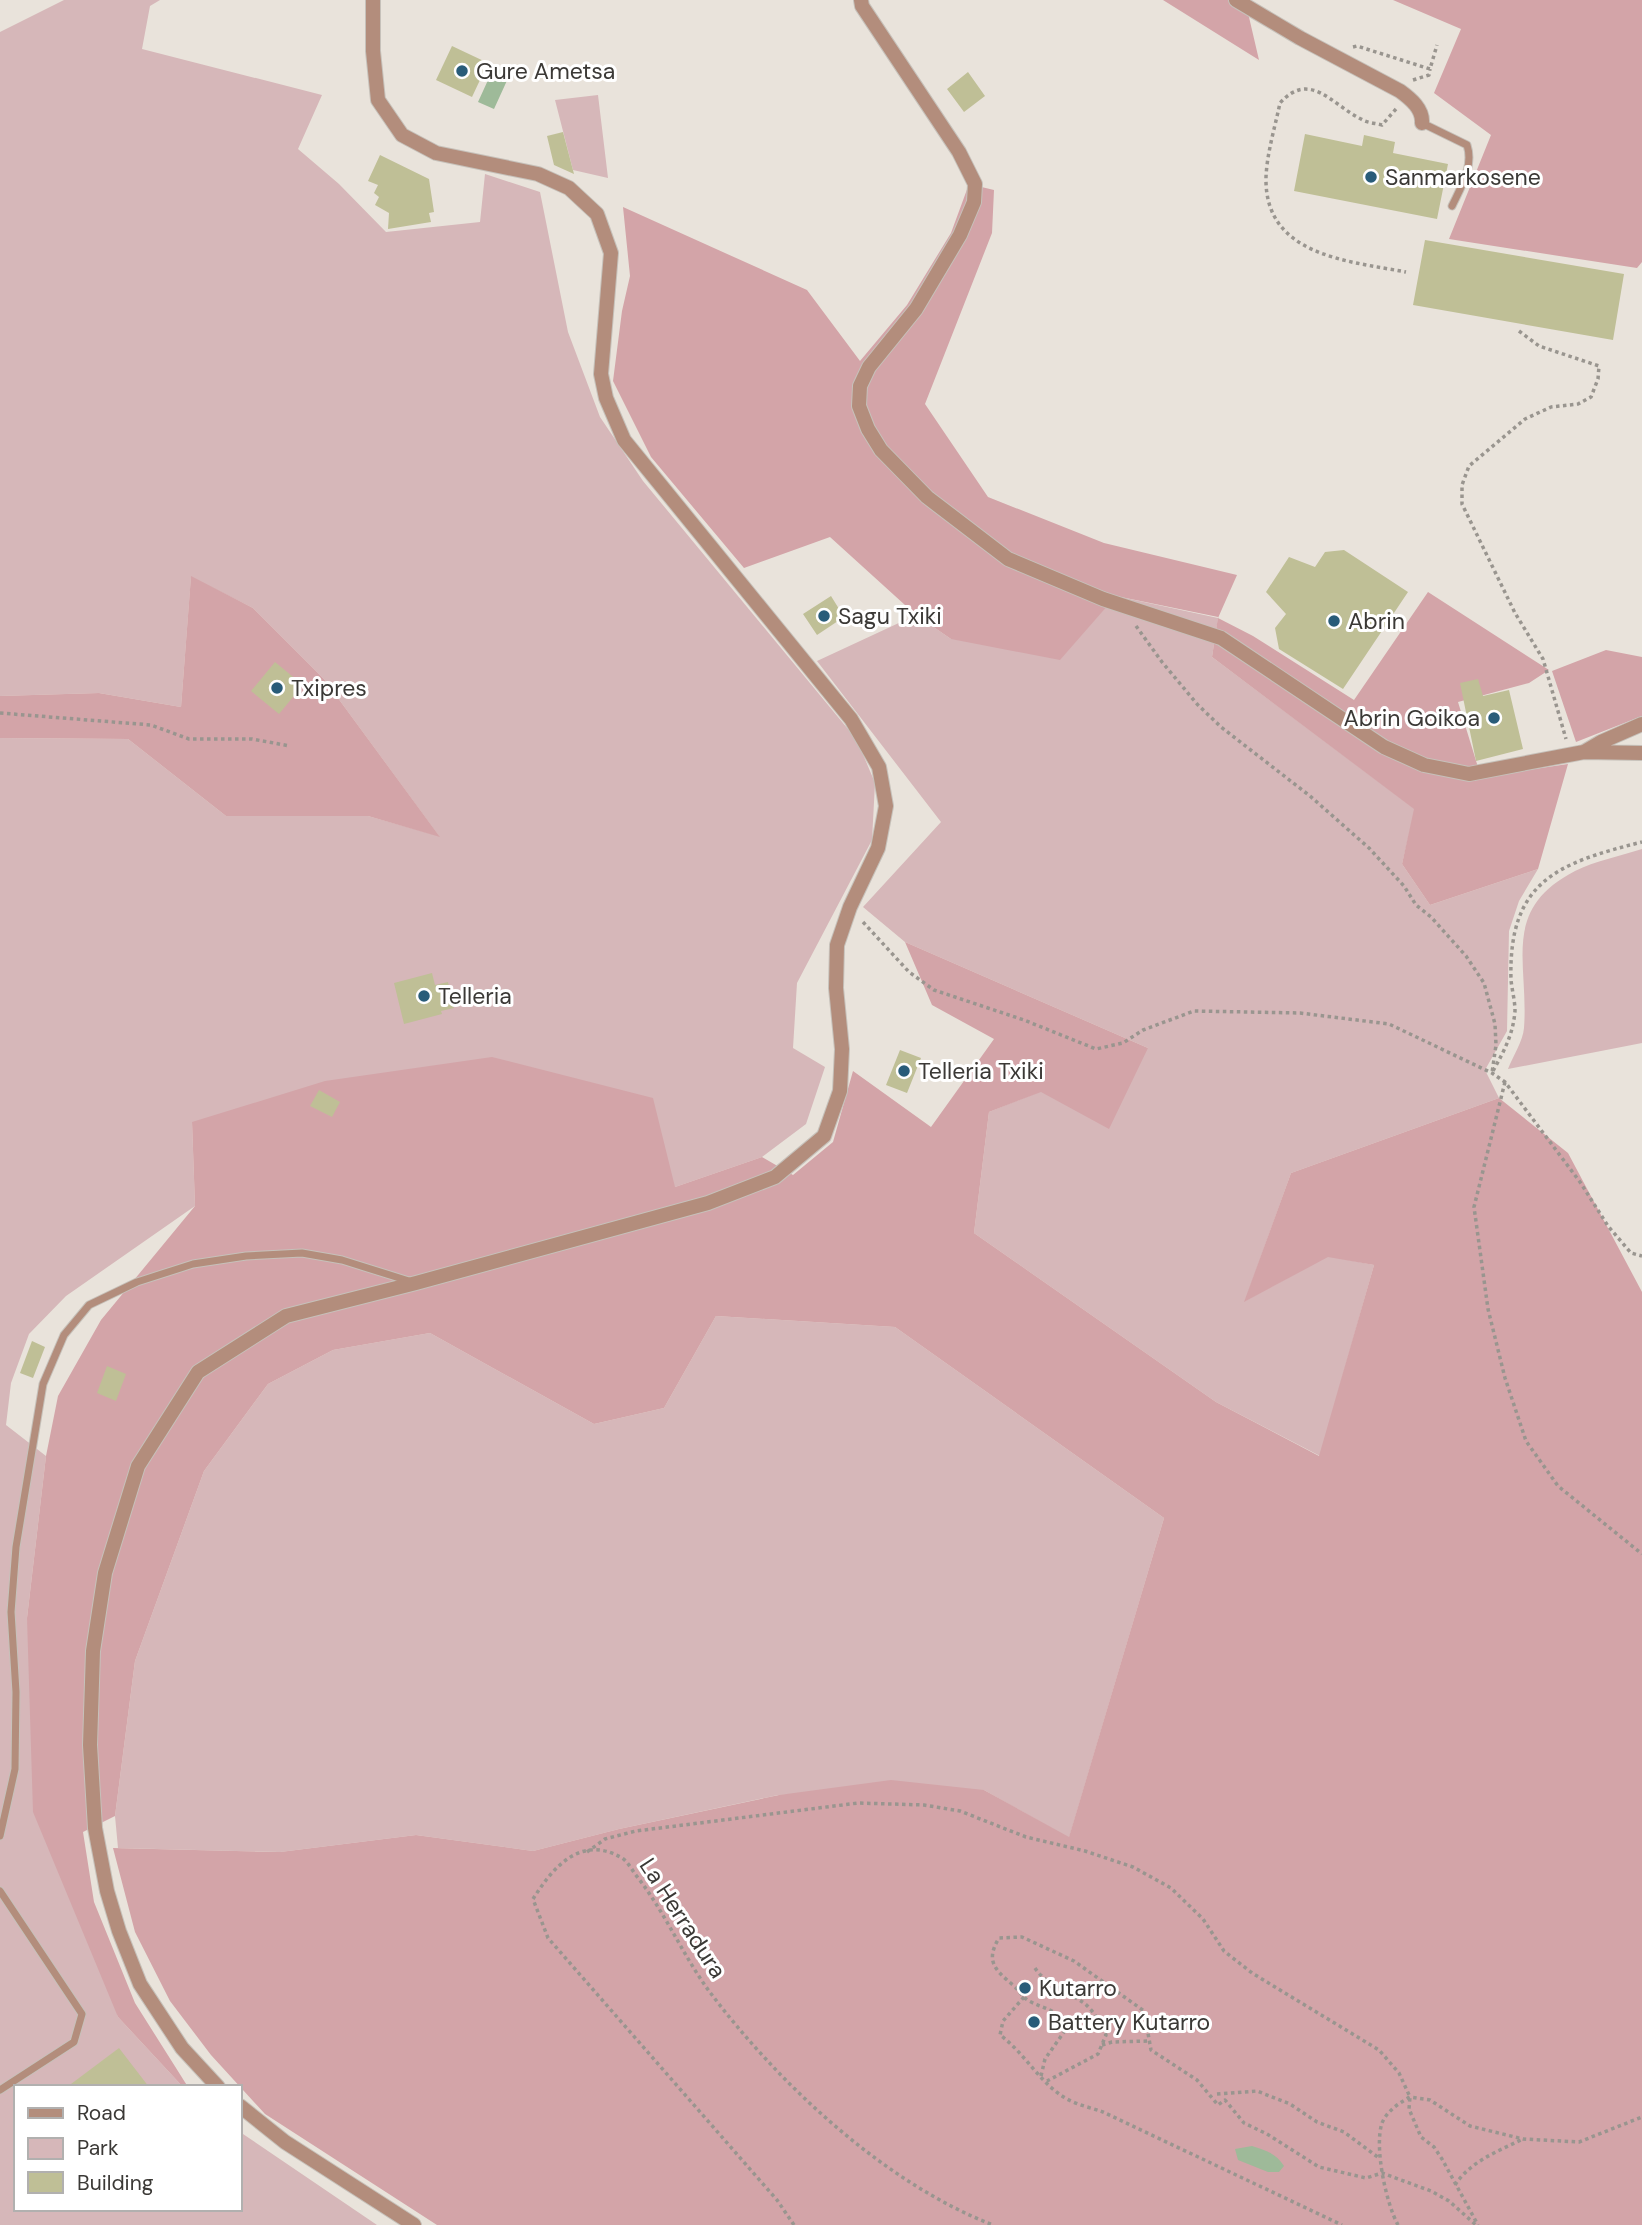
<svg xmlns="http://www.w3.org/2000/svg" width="1642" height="2225" font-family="'DM Sans',sans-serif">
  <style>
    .green { fill: #d6b7b9 }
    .forest { fill: #d3a4a8 }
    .water { fill: #9eba99 }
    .building { fill: #bfbf96 }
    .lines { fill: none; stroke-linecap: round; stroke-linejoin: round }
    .lane-casing { stroke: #c6c1ba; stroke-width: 9 }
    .street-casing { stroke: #c6c1ba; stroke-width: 16 }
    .path { stroke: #99958f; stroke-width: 3.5; stroke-dasharray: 3.5 3.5; stroke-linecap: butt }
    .lane { stroke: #b38d7c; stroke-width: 7 }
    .street { stroke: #b38d7c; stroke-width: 14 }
    .poi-dot { fill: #295c79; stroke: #fff; stroke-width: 2.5 }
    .labels { text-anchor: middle; stroke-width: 6; stroke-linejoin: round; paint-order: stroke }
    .poi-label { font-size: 23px; fill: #3b3936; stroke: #fff; text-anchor: start }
    .street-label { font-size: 23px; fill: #3b3936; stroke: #fff }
  </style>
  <rect width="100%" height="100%" fill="#e9e3db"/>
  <!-- green -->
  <path class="green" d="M 64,0 L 160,0 L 150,6 L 142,49 L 322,95 L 298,149 L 339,184 L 386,232 L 480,222 L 485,174 L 540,192 L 568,332 L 600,417 L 643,481 L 857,740 L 875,783 L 872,840 L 797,983 L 793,1048 L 825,1067 L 806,1124 L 762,1157 L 675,1187 L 192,1122 L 195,1206 L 66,1296 L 29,1334 L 11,1383 L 6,1425 L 46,1456 L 27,1618 L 118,2017 L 183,2087 L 16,2087 L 16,2209 L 240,2209 L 240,2132 L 377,2225 L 0,2225 L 0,738 L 128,739 L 226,816 L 368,816 L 439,836 L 324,679 L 253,608 L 191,577 L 181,707 L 99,693 L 0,696 L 0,32 Z
    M 598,95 L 608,178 L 573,170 L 555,100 Z
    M 1116,596 L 1218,618 L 1212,657 L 1415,809 L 1402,864 L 1430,905 L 1538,869 L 1519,901 L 1509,931 L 1507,1031 L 1485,1070 L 1499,1098 L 1291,1173 L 1245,1301 L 1328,1256 L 1374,1265 L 1320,1456 L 1216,1402 L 974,1233 L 989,1112 L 1148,1048 L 905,942 L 863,907 L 941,822 L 817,661 L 916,615 L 951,639 Z
    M 1642,849 L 1642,1043 L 1508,1069 C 1513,1056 1523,1041 1524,1028 C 1529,962 1500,910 1575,871 C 1595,861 1620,856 1642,849 Z
    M 716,1316 L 895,1327 L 1164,1518 L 1069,1838 L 984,1790 L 778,1795 L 619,1829 L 533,1851 L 416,1835 L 280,1852 L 118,1848 L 115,1816 L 135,1661 L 204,1471 L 268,1384 L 333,1350 L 430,1333 L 594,1424 L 664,1408 Z"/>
  <!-- forest -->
  <path class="forest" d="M 1163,0 L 1245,0 L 1259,60 Z
    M 1393,0 L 1642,0 L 1642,262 L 1637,268 L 1449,239 L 1491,135 L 1434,93 L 1461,29 Z
    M 969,184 L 994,190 L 992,233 L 925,404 L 988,497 L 1104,543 L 1237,575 L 1218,618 L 1253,636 L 1354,700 L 1428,592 L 1549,670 L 1529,683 L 1458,702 L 1481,777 L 1568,764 L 1538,869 L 1430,905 L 1402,864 L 1414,809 L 1212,657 L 1218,617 L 1116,596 L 1060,660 L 951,639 L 916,615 L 830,537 L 744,568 L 651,457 L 613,381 L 622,311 L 630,276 L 623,207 L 807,290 L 860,361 L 907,305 L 951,233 Z
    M 191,576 L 253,608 L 324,679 L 440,837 L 368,816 L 226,816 L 128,739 L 0,738 L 0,696 L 99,693 L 181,707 Z
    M 1606,650 L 1642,657 L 1642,716 L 1576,742 L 1552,671 Z
    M 905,942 L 1148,1048 L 1109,1129 L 1041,1092 L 989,1112 L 974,1233 L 1216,1402 L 1319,1456 L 1374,1265 L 1328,1257 L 1244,1302 L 1291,1173 L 1499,1098 L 1568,1153 L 1642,1292 L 1642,2225 L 437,2225 L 265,2114 L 211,2055 L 170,2001 L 135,1932 L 113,1848 L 280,1852 L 416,1835 L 533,1851 L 619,1829 L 779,1795 L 891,1780 L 984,1790 L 1069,1837 L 1164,1518 L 895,1327 L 716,1316 L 664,1408 L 594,1424 L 430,1333 L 333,1350 L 268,1384 L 204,1471 L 135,1661 L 115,1816 L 83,1832 L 94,1902 L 135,2003 L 188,2087 L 183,2087 L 118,2017 L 33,1812 L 27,1618 L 46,1456 L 58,1396 L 101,1320 L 195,1206 L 192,1122 L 325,1081 L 492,1057 L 653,1098 L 675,1187 L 762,1157 L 793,1175 L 833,1142 L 853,1071 L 931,1127 L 994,1039 L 932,1005 Z"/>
  <!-- water -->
  <path class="water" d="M 494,67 L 510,74 L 494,109 L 478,102 Z
    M 1252,2146 C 1265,2150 1276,2153 1284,2166 L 1279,2172 L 1268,2172 L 1238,2160 L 1235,2149 Z"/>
  <!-- building -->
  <path class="building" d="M 452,46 L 488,63 L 472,97 L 436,80 Z
    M 968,72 L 985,96 L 964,112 L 947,89 Z
    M 563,132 L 574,174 L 554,165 L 547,136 Z
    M 1305,134 L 1362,146 L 1364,135 L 1395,142 L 1393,153 L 1448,164 L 1437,219 L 1294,191 Z
    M 380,155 L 429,179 L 434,212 L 429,213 L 431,222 L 388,229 L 389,213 L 375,205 L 379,197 L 374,193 L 378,185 L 368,181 Z
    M 1425,240 L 1624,274 L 1613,340 L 1413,305 Z
    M 1344,550 L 1408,592 L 1343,689 L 1279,649 L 1275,628 L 1286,614 L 1266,592 L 1289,557 L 1315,567 L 1325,552 Z
    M 831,596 L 844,617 L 817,635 L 803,614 Z
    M 275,662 L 303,685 L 279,714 L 251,691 Z
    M 1478,679 L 1483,696 L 1509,690 L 1523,749 L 1476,761 L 1460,683 Z
    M 432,973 L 435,985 L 448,982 L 454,1008 L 441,1011 L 442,1014 L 404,1024 L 394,983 Z
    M 900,1050 L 921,1058 L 907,1093 L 886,1085 Z
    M 319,1090 L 340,1102 L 332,1117 L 310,1106 Z
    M 32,1341 L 45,1347 L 33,1378 L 20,1373 Z
    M 107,1366 L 126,1374 L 116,1401 L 97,1393 Z
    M 119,2048 L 149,2087 L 67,2087 Z"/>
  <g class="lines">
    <defs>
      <path id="lane" d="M 1422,123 L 1467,145 C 1474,166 1461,187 1452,206
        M 0,1836 L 15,1769 L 16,1692 L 11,1612 L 16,1547 L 43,1384 L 64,1335 L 89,1305 L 137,1282 L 193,1264 L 246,1256 L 302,1253 L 342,1260 L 409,1281
        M 0,1891 L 82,2014 L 74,2042 L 0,2090"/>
      <path id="street" d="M 861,0 L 862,6 L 959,152 L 975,184 L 974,202 L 960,235 L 916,309 L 869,367 L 860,386 L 859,406 L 868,429 L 881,450 L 927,497 L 1008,559 L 1103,599 L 1221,638 L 1384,747 L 1424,765 L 1469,774 L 1584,752 L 1601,742 L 1642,724
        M 1236,0 L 1300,38 L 1400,91 C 1411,99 1423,109 1422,123
        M 1584,752 L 1642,753
        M 218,2087 L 182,2048 L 140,1984 L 119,1931 L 107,1891 L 95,1828 L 90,1745 L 93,1651 L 105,1573 L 138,1466 L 198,1372 L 286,1316 L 416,1283 L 708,1203 L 775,1177 L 824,1136 L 840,1091 L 842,1049 L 836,988 L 837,945 L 850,907 L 878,848 L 886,806 L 879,767 L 851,719 L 624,440 L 606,398 L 601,374 L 611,253 L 597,214 L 569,188 L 538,174 L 436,153 L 402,135 L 378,100 L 373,51 L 373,0
        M 240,2106 L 285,2142 L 414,2225"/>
    </defs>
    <!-- lane casing -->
    <use href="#lane" class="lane-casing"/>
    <!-- street casing -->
    <use href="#street" class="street-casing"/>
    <!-- path -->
    <path class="path" d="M 1353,47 L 1357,46 L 1430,69 L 1437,45
      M 1413,80 L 1429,75 L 1430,69
      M 1396,109 L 1382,125 C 1375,123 1367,123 1361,119 C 1331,104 1310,70 1280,103 C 1275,127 1267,153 1266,177 C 1264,256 1348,261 1406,272
      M 1519,331 L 1539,346 L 1599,366 L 1598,379 L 1591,397 L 1578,404 L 1551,407 L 1525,419 L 1469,466 L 1462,485 L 1462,504 L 1515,613 L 1543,659 L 1566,739
      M 1136,626 L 1162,662 L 1197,704 L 1221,727 L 1310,796 L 1369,848 L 1404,886 L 1416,905 L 1431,917 L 1466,956 L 1484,983 L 1495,1024 L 1496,1045 L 1492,1073
      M 0,713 L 151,725 L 189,739 L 252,739 L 290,746
      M 863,922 L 909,972 L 934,990 L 1024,1020 L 1096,1049 L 1123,1043 L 1143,1030 L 1194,1011 L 1300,1013 L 1389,1024 L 1492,1073 L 1505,1082 L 1580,1182 L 1608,1226 L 1631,1253 L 1642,1256
      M 1493,1071 C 1504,1051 1513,1035 1515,1011 C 1515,1001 1512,990 1511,980 C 1508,881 1558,863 1642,842
      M 1505,1082 L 1474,1207 L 1488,1309 L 1505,1378 L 1526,1441 L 1558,1486 L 1642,1554
      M 587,1852 L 605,1839 L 636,1831 L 858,1803 L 924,1805 L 960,1811 L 1026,1837 L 1085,1851 L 1133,1867 L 1171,1888 L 1203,1919 L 1224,1951 L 1252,1973 L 1379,2050 L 1399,2073 L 1410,2097 L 1409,2109 L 1421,2137 L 1434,2147 L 1442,2159 L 1478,2225
      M 1035,1968 C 1046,1985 1068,1992 1084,2003 C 1094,2011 1101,2024 1106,2035 L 1098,2054 L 1047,2081
      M 1024,1997 L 1003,2021 L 1000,2035 C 1025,2053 1040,2084 1067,2099 C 1078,2105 1092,2108 1103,2112 L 1342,2225
      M 1102,2045 L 1112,2042 L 1149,2041
      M 1041,2076 L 1045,2059 L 1064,2032 L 1064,2020 C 1054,2009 1042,2008 1029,2001 C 1022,1997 1019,1990 1013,1985 C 995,1970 985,1961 999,1938 L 1022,1937 L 1074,1961 L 1144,2011 L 1151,2050 L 1197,2080 L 1218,2105 L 1225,2100 L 1244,2123 L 1267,2134 L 1319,2167 L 1366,2178 L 1382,2173 L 1431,2191 L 1449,2201 L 1476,2225
      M 1217,2094 L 1257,2091 L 1290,2104 L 1317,2122 L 1344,2132 L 1379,2158
      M 1455,2185 C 1470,2162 1496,2152 1521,2140
      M 794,2225 L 777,2200 L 548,1938 L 533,1899 C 553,1867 581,1834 622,1858 C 627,1861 631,1868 635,1874 C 664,1910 682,1954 709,1991 C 778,2083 884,2183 993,2225
      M 1398,2225 C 1386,2203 1374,2147 1382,2123 C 1387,2111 1399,2103 1410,2097 L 1430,2100 L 1470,2126 L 1523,2139 L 1579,2142 L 1642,2117"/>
    <!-- lane -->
    <use href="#lane" class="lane"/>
    <!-- street -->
    <use href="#street" class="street"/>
  </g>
  <!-- markers -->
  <g class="poi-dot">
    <circle cx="462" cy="71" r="7"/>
    <circle cx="1371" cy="177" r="7"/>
    <circle cx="824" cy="616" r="7"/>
    <circle cx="1334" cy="621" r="7"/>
    <circle cx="277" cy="688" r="7"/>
    <circle cx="1494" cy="718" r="7"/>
    <circle cx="424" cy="996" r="7"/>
    <circle cx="904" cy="1071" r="7"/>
    <circle cx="1025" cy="1988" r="7"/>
    <circle cx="1034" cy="2022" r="7"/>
  </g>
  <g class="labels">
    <!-- poi labels -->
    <g class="poi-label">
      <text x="476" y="79">Gure Ametsa</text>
      <text x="1385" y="185">Sanmarkosene</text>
      <text x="838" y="624">Sagu Txiki</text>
      <text x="1348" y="629">Abrin</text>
      <text x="291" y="696">Txipres</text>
      <text x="1480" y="726" text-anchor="end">Abrin Goikoa</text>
      <text x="438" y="1004">Telleria</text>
      <text x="918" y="1079">Telleria Txiki</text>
      <text x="1039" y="1996">Kutarro</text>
      <text x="1048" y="2030">Battery Kutarro</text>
    </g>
    <!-- street labels -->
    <g class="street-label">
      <text transform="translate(683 1918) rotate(57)" y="8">La Herradura</text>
    </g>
  </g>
  <!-- legend -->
  <rect x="14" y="2085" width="228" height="126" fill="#ffffff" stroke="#b1b0af" stroke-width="2"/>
  <rect x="28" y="2108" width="35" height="10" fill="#b38d7c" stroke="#b1b0af" stroke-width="2"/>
  <text x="77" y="2120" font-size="21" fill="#3b3936">Road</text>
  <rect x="28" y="2138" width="35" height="21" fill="#d6b7b9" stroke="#b1b0af" stroke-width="2"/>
  <text x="77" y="2155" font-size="21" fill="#3b3936">Park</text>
  <rect x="28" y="2172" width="35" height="21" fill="#bfbf96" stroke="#b1b0af" stroke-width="2"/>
  <text x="77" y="2190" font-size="21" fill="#3b3936">Building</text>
</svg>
